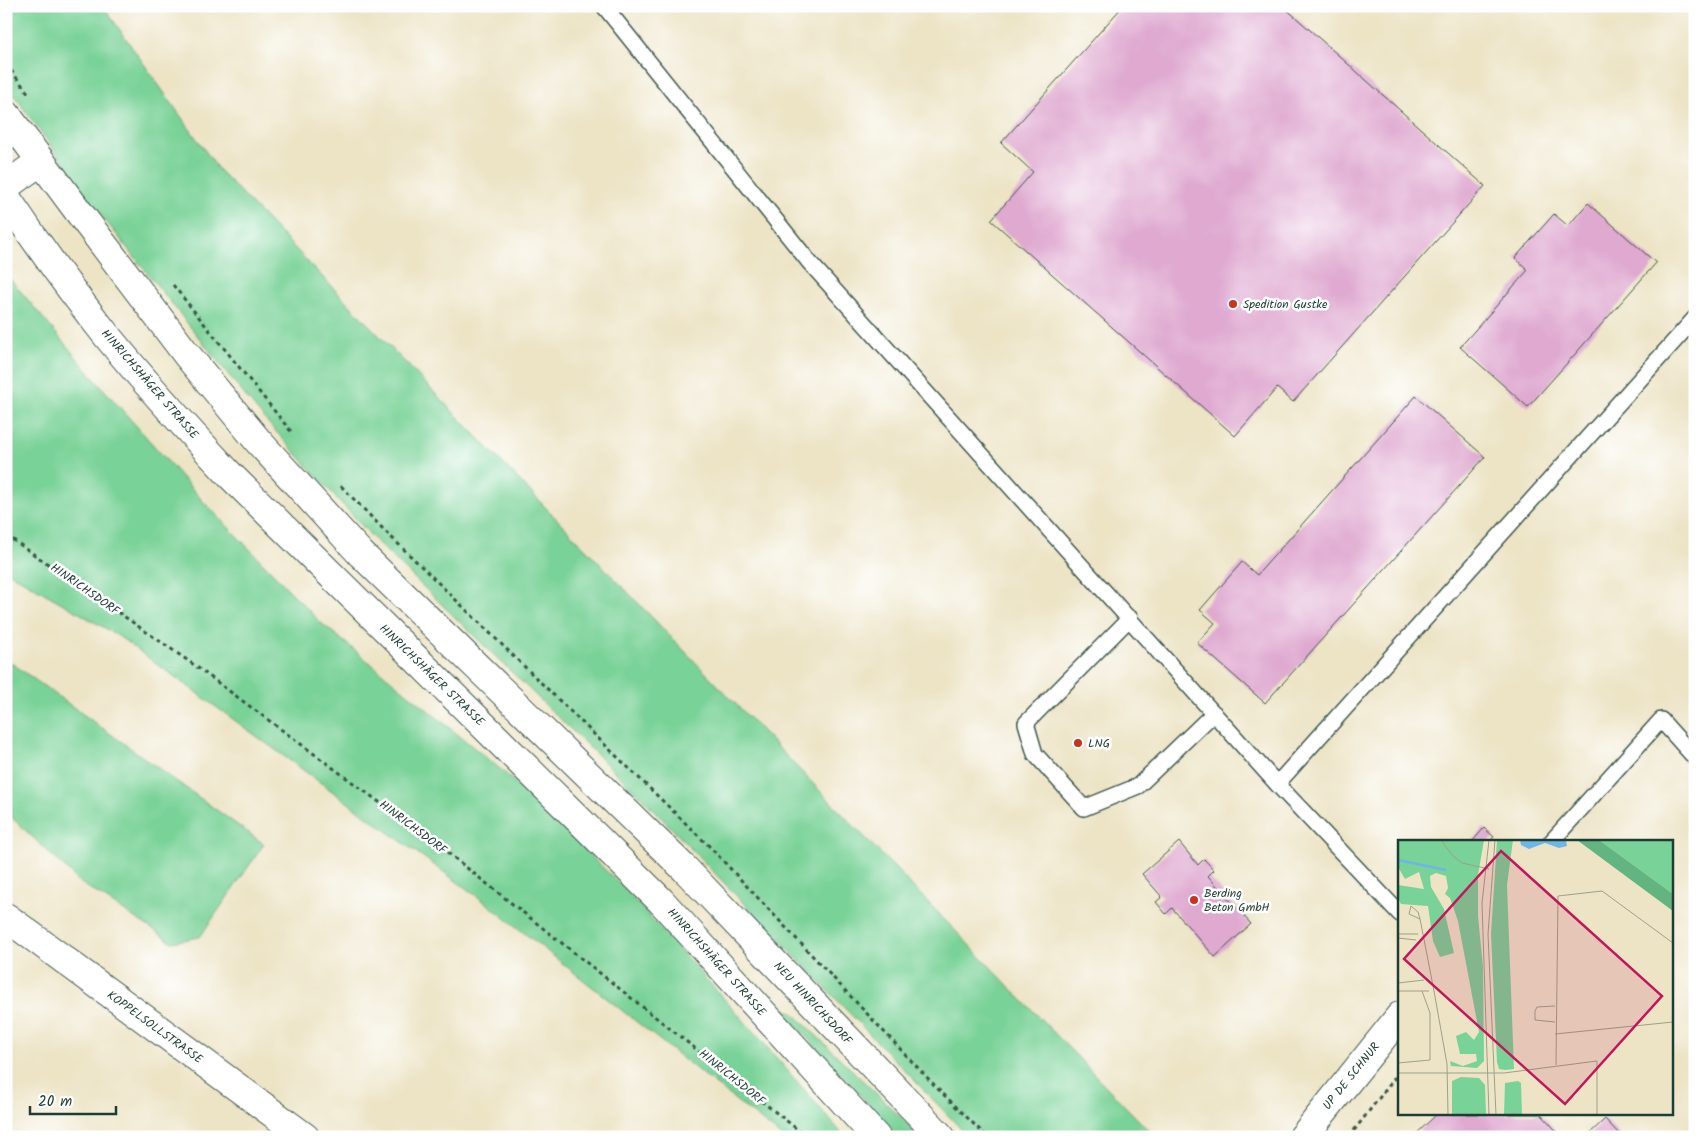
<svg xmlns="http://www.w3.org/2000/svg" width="1701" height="1143" font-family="Kalam,sans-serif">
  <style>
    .green { fill: #79d297; stroke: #4c8866 }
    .building { fill: #dfa9d0 }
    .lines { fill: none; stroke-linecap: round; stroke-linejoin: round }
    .lane-casing { stroke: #3e564a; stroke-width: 18 }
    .street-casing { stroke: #3e564a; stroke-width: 30 }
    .secondary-casing { stroke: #3e564a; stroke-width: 30 }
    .path { stroke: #3e564a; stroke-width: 3; stroke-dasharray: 4 4; stroke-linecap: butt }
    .lane { stroke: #fff; stroke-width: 15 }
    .street { stroke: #fff; stroke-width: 28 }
    .secondary { stroke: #fff; stroke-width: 28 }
    .poi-dot { fill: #c8321e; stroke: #fff; stroke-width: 2 }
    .labels { text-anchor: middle; stroke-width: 5; stroke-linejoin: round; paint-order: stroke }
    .poi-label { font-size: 12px; fill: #1f3d34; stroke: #fff; text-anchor: start }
    .street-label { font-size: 12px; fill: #1f3d34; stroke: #fff }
    .inset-river { fill: none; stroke: #6eb6e6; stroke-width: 2.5 }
    .inset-road { fill: none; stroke: #9ba18c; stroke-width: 1 }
    .view { fill: #c2185b; fill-opacity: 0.15; stroke: #c2185b; stroke-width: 2.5 }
    .inset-edge { fill: none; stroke: #1f3d34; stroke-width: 2.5 }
  </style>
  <rect width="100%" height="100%" fill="#fff"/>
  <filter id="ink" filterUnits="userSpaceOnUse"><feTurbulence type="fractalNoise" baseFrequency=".02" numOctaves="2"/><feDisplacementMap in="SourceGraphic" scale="10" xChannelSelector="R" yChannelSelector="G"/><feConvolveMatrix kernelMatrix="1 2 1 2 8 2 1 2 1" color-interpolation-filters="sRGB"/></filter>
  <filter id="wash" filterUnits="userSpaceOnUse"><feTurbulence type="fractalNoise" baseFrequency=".0096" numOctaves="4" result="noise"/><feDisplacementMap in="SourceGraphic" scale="20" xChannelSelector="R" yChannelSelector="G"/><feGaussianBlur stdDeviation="1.12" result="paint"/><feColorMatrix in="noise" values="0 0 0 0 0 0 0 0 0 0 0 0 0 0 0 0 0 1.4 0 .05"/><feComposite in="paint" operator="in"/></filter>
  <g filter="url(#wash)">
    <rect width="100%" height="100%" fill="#ede4c6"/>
    <!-- green -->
    <path class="green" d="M 6,6 L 103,6 L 218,169 L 1155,1137 L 969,1137 L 648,804 L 376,541 L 259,413 L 101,215 L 6,84 Z
      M 6,274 L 92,376 L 203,501 L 320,622 L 505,773 L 623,887 L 754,1032 L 845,1137 L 782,1137 L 485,902 L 117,635 L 6,571 Z
      M 6,659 L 264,844 L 200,937 L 172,942 L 81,883 L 6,812 Z
      M 774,1002 L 793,1013 L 921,1137 L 899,1137 Z"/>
    <g id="blocks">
      <!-- building -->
      <path class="building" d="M 1123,6 L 1283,6 L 1485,186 L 1293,402 L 1277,388 L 1235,436 L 991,220 L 1033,172 L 1001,143 Z
        M 1588,203 L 1656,263 L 1528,407 L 1460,347 L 1528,270 L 1515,258 L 1554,214 L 1568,226 Z
        M 1416,396 L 1485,457 L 1265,703 L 1197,643 L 1215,623 L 1200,610 L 1242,562 L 1257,575 Z
        M 1484,828 L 1494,837 L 1489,842 L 1472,842 Z
        M 1179,842 L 1198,865 L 1204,859 L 1214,870 L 1208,876 L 1251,924 L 1215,957 L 1172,908 L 1166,914 L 1156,902 L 1162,897 L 1142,874 Z
        M 1437,1114 L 1541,1114 L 1562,1137 L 1413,1137 Z
        M 1605,1119 L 1622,1137 L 1586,1137 Z"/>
    </g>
  </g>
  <g filter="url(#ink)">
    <use href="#blocks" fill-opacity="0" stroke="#3e564a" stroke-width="1"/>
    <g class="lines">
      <defs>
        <path id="lane" d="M 604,6 L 810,263 L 1277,784 L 1400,914
          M 1130,618 L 1026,723 L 1035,754 L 1084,808 L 1138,786 L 1214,713
          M 1277,784 L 1695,318
          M 1551,842 L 1661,720 L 1695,758"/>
        <path id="street" d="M 6,186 L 41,161
          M 6,917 L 305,1137
          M 1303,1137 L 1400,1016"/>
        <path id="secondary" d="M 6,114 L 75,207 L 187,355 L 258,441 L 361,554 L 685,869 L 941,1137
          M 6,197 C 38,245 71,291 107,336 C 146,384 188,430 230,475 L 661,901 L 876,1137"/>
      </defs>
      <!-- lane casing -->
      <use href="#lane" class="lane-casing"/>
      <!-- street casing -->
      <use href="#street" class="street-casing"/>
      <!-- secondary casing -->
      <use href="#secondary" class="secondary-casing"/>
      <!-- path -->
      <path class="path" d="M 6,64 L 29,94
        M 173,285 L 293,434
        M 341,486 L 387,533 L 709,846 L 938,1089 L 987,1137
        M 6,535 L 190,662 L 448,853 L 807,1137
        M 1349,1137 L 1400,1071"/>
      <!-- lane -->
      <use href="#lane" class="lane"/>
      <!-- street -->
      <use href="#street" class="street"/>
      <!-- secondary -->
      <use href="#secondary" class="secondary"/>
    </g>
  </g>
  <!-- markers -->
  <g class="poi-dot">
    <circle cx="1233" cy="304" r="5"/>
    <circle cx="1078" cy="743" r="5"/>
    <circle cx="1194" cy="900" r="5"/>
  </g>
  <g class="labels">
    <!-- poi labels -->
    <g class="poi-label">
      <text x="1243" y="308">Spedition Gustke</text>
      <text x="1088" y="747">LNG</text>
      <text x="1204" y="897">Berding<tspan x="1204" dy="14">Beton GmbH</tspan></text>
    </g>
    <!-- street labels -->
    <g class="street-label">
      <text transform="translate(150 384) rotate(49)" y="4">HINRICHSHÄGER STRASSE</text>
      <text transform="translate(85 589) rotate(35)" y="4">HINRICHSDORF</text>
      <text transform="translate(432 675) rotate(44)" y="4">HINRICHSHÄGER STRASSE</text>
      <text transform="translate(413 827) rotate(37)" y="4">HINRICHSDORF</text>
      <text transform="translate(717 962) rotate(48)" y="4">HINRICHSHÄGER STRASSE</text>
      <text transform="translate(813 1003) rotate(47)" y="4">NEU HINRICHSDORF</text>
      <text transform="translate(155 1027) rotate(36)" y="4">KOPPELSOLLSTRASSE</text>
      <text transform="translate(1351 1076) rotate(-51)" y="4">UP DE SCHNUR</text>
      <text transform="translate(732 1077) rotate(39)" y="4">HINRICHSDORF</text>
    </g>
  </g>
  <!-- overview -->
  <g transform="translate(1398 840)">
    <rect width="275" height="275" fill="#ede4c6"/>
    <path d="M 0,0 L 86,0 L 80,35 L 80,76 L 85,127 L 86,221 L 79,228 L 53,226 L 52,221 L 65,226 L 79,221 L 78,214 L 62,214 L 58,196 L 68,192 L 76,200 L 81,192 L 60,81 L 52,58 L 47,54 L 50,48 L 48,36 L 38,33 L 32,36 L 33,47 L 46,69 L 56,113 L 42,117 L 35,101 L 30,66 L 3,64 L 0,58 L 0,45 L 26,49 L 21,32 L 7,39 L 0,27 ZM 99,0 L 115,0 L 109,45 L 116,229 L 107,230 L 101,229 L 99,222 L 93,94 ZM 201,0 L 275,0 L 275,54 ZM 63,237 L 81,238 L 87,245 L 88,275 L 54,275 L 54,241 ZM 120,241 L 123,243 L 124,275 L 106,275 L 107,243 Z" fill="#79d297"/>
    <path d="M 179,0 L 201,0 L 275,54 L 275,71 Z" fill="#62b480"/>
    <path d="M 122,0 L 168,0 L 169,6 L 161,8 L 147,3 L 131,9 L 123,5 Z" fill="#6eb6e6"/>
    <path class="inset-river" d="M 0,20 L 48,30"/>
    <path class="inset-road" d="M 43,0 L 55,16 L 64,23 L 91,29M 97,0 L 90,94 L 98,275M 22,79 L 11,74 L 13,66 L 20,72 L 22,79 L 23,84 L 36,151 L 49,224 L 50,275M 0,94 L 20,94M 0,98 L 18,100M 0,143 L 26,140M 0,151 L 31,151M 157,182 L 137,180 L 137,171 L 139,167 L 157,166M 157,194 L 275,182M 0,223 L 32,220 L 32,173 L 24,151M 158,225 L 160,56 L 204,51 L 275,103M 0,233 L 106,233 L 199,221 L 199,275M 91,275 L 84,63 L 91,0"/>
    <path class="view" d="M 103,11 L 264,156 L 167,264 L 6,119 Z"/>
    <rect width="275" height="275" class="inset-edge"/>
  </g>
  <!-- margin -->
  <rect width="1701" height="1143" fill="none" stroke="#fff" stroke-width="25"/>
  <!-- scale -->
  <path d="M30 1106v8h86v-8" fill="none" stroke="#1f3d34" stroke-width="2.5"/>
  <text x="38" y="1106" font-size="15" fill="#1f3d34" stroke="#ffffff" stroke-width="4" paint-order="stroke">20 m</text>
</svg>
